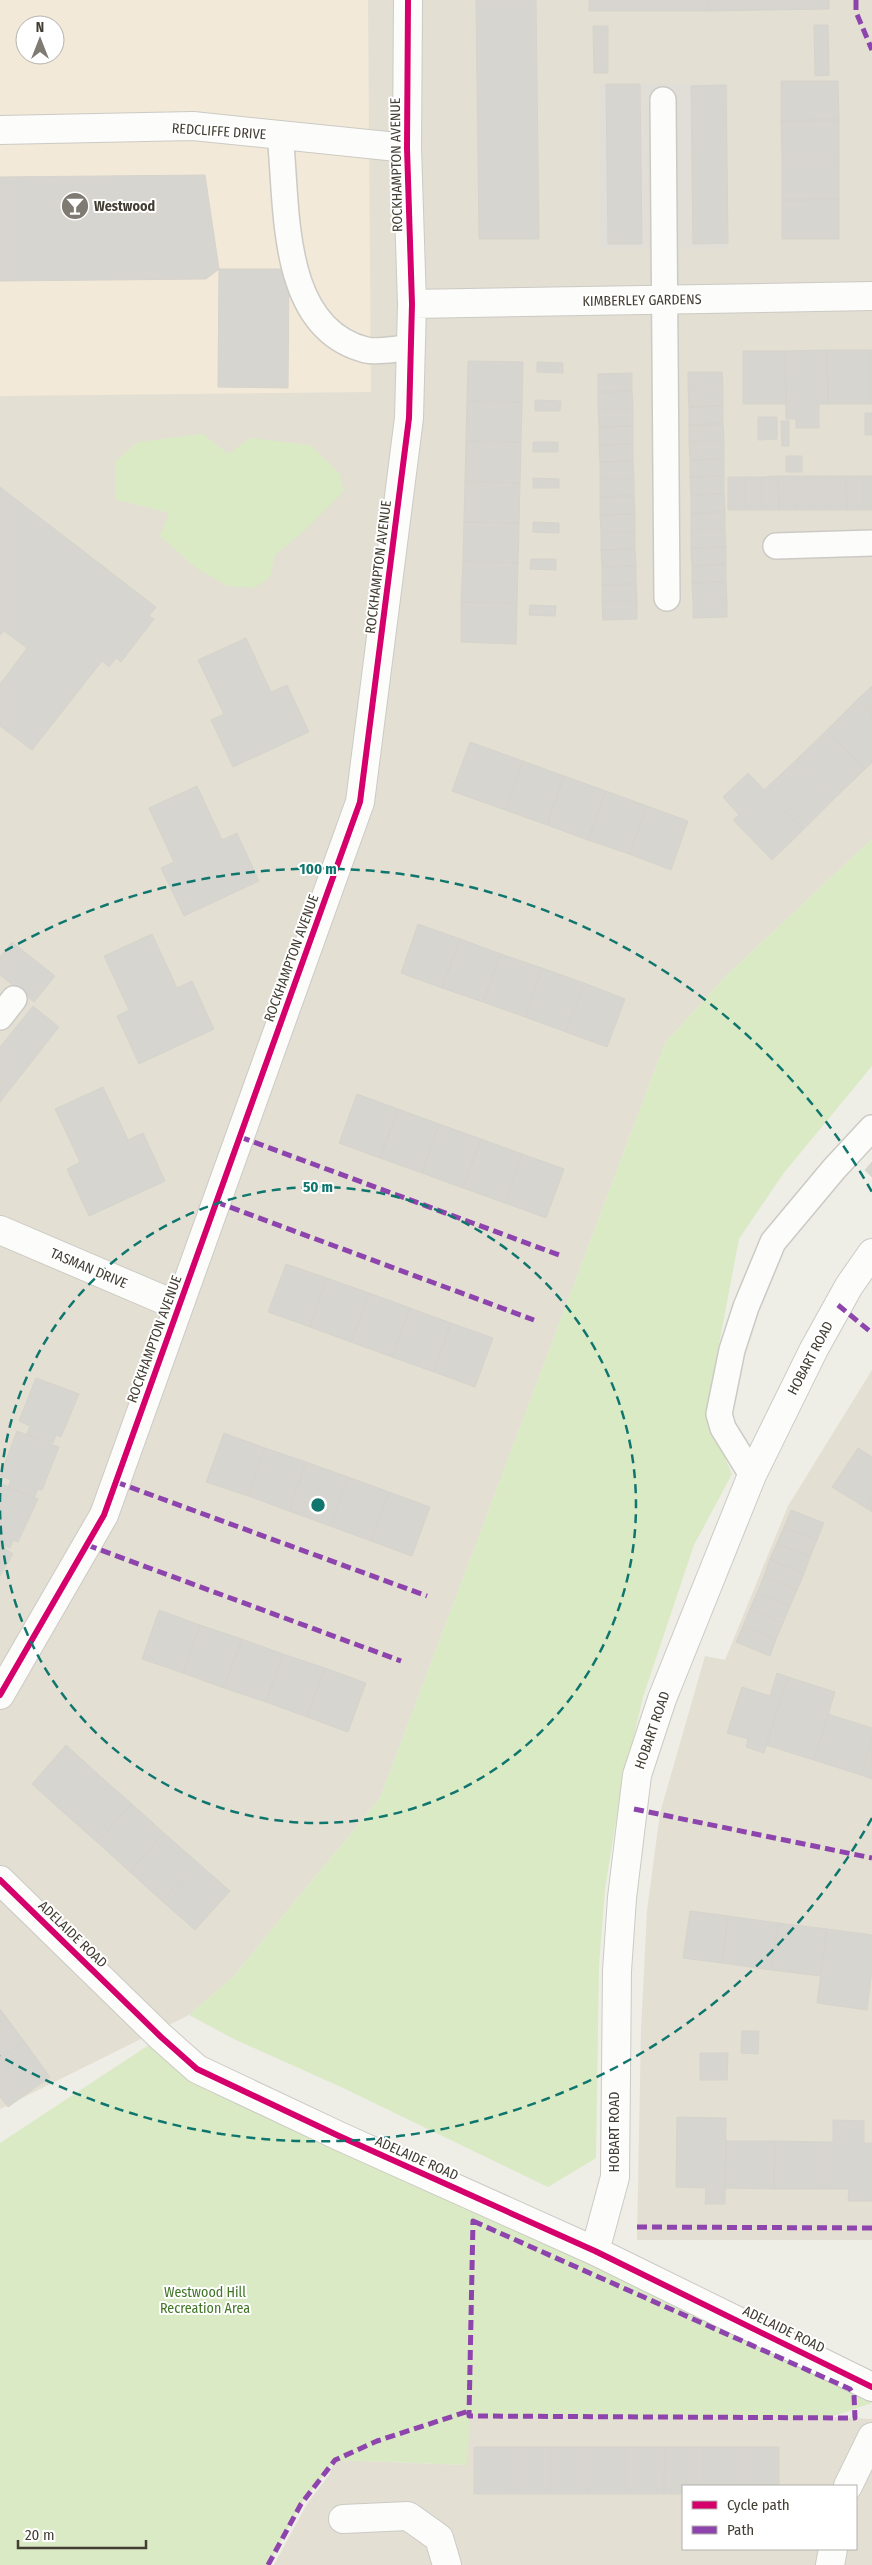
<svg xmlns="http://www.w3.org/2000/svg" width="872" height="2565" font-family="'Fira Sans Condensed',sans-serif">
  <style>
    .residential { fill: #e3dfd3; fill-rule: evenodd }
    .commercial { fill: #f2e9d8; fill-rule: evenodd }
    .industrial { fill: #e1ded7 }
    .green { fill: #daeac5 }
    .building { fill: #d7d5cf; stroke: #d6d3cc }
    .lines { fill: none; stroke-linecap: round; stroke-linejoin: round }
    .lane-casing { stroke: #cccac4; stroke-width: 28 }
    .street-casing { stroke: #cccac4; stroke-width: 30 }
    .lane { stroke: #fcfcfb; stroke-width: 25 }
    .street { stroke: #fcfcfb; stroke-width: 28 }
    .quiet { stroke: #8e44ad; stroke-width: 5; stroke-dasharray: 10 5; stroke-linecap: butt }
    .cycleway-casing { stroke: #fff; stroke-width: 9 }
    .cycleway { stroke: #d6006c; stroke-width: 6 }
    .ring { fill: none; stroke: #0f766e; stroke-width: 2.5; stroke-dasharray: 9 6 }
    .labels { text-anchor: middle; stroke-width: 4; stroke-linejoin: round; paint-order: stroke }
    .street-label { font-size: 14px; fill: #433e33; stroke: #fff }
    .poi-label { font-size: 14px; font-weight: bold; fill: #433e33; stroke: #fff; text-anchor: start }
    .park-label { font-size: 14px; fill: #417526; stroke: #fff }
    .centre { fill: #0f766e; stroke: #fff; stroke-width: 2.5 }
    .ring-label { font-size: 15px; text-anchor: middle; font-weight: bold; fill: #0f766e; stroke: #fff; stroke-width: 4; stroke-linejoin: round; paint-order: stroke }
  </style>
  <rect width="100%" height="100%" fill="#eeede6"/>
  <!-- residential -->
  <path class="residential" d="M 0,0 L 872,0 L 872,839 L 728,974 L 665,1043 L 380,1798 L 232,1978 L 189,2015 L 0,2109 ZM 25,25 L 55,25 L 55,55 L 25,55 Z
    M 872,1370 L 872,2240 L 637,2240 L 641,2031 L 647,1911 L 660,1813 L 705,1656 L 725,1660 L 788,1506 Z
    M 469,2416 L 831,2417 L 872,2419 L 872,2565 L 274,2565 L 307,2504 L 329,2475 L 335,2460 L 466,2465 ZM 683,2486 L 856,2486 L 856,2549 L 683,2549 Z"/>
  <!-- commercial -->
  <path class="commercial" d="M 0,0 L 368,0 L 371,392 L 0,396 ZM 25,25 L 55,25 L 55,55 L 25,55 Z"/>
  <!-- industrial -->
  <path class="industrial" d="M 728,83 L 728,249 L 600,249 L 600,84 Z"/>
  <!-- green -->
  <path class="green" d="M 203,434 L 228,454 L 250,438 L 310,445 L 339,473 L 344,491 L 305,530 L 275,555 L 270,577 L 254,588 L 228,586 L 196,568 L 160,536 L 169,513 L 115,499 L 115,462 L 138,442 Z
    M 872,839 L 872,1066 L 783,1174 L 739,1239 L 706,1413 L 732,1474 L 694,1545 L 643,1697 L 620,1796 L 605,1889 L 599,1966 L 596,2158 L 548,2187 L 341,2087 L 236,2040 L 189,2015 L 232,1978 L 380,1798 L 665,1043 L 728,974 Z
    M 161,2037 L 872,2387 L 872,2403 L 831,2417 L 470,2416 L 467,2465 L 335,2460 L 301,2504 L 268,2565 L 0,2565 L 0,2143 Z"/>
  <!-- building -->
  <path class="building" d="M 476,0 L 536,0 L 539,239 L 479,239 Z
    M 589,0 L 709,0 L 709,11 L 589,11 Z
    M 709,0 L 829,0 L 829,9 L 709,11 Z
    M 814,25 L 828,25 L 829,75 L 815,76 Z
    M 593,26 L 608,26 L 608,73 L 594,73 Z
    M 781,81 L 838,81 L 839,120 L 781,121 Z
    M 606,84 L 640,84 L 642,244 L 608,244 Z
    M 726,85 L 728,243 L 693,244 L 691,86 Z
    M 839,120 L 839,160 L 782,160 L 781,121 Z
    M 782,160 L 839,160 L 839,199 L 782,200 Z
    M 205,175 L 219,269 L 206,279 L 0,281 L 0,177 Z
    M 839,199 L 839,239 L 782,239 L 782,200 Z
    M 219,269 L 289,269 L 288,388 L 218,387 Z
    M 827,350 L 870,350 L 870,404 L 828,404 Z
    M 827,350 L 828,404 L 819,404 L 819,428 L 796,428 L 796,419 L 786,419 L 785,351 Z
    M 870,350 L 872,350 L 872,404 L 870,404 Z
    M 743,351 L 785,351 L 786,404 L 743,404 Z
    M 468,361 L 523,362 L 522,402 L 467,401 Z
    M 537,362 L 563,363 L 563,373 L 537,372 Z
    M 688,372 L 722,372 L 723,389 L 688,389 Z
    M 632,373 L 632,391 L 598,392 L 598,374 Z
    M 688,389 L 723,389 L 723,406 L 689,407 Z
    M 632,391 L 633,409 L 598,409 L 598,392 Z
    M 535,400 L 561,401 L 560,411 L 535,411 Z
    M 467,401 L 522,402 L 521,442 L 466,441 Z
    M 723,406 L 723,424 L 689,425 L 689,407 Z
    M 598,409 L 633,409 L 633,426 L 599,427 Z
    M 865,413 L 872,413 L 872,435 L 865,435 Z
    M 758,417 L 777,417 L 777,439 L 758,440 Z
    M 781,421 L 789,421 L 789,446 L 782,446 Z
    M 723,424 L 724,442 L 689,442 L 689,425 Z
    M 633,426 L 633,444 L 599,445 L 599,427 Z
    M 466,441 L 521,442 L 520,483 L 465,481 Z
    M 533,442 L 558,442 L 558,452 L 533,452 Z
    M 689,442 L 724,442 L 724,459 L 690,460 Z
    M 633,444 L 633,461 L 600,462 L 599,445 Z
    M 786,456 L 802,456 L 802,472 L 786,472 Z
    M 724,459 L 724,476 L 690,477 L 690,460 Z
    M 633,461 L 634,479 L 600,479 L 600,462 Z
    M 724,476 L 724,494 L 691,495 L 690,477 Z
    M 778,476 L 779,510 L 762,510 L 762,477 Z
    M 778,476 L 796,476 L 796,510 L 779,510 Z
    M 796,476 L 813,476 L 813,510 L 796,510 Z
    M 813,476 L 829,476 L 829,510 L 813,510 Z
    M 829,476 L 846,476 L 847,510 L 829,510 Z
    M 846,476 L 863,476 L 863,510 L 847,510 Z
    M 863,476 L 872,476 L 872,510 L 863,510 Z
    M 728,477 L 745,477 L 745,510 L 728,510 Z
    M 745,477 L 762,477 L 762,510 L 745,510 Z
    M 533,478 L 559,479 L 559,488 L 533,488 Z
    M 600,479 L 634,479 L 634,496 L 600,497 Z
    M 465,481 L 520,483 L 519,523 L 464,522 Z
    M 0,487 L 156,607 L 149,616 L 154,619 L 121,662 L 116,658 L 109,667 L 102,661 L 32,750 L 0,726 L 0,684 L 27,648 L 4,631 L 0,635 Z
    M 724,494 L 725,512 L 691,513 L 691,495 Z
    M 634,496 L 635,514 L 600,515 L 600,497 Z
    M 725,512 L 725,530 L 691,530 L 691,513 Z
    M 635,514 L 635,532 L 601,532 L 600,515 Z
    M 464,522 L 519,523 L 518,563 L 463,561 Z
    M 533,522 L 559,523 L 559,533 L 533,532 Z
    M 691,530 L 725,530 L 726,547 L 691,548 Z
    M 601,532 L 635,532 L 635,549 L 601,550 Z
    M 726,547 L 726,564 L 692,566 L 691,548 Z
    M 635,549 L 636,566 L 602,567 L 601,550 Z
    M 531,559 L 556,559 L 556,570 L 530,569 Z
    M 463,561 L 518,563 L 517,603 L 461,602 Z
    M 726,564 L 726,582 L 692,583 L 692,566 Z
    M 636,566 L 636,584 L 602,585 L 602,567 Z
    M 726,582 L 727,600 L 693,600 L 692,583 Z
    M 636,584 L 637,602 L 602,602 L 602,585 Z
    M 693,600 L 727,600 L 727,617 L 693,618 Z
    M 461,602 L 517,603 L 516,644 L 461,642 Z
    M 602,602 L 637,602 L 637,619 L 603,620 Z
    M 530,605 L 556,606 L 555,616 L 529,615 Z
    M 246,638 L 271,692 L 287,685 L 309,732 L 233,767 L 211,720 L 224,714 L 198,660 Z
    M 872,686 L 872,714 L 858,699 Z
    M 858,699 L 872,714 L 872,763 L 865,769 L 827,730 Z
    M 827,730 L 865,769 L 834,799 L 796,760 Z
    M 470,742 L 523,761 L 505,810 L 452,791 Z
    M 796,760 L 834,799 L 803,830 L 764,790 Z
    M 523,761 L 564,776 L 547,825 L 505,810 Z
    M 748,773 L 803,830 L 772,860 L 733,820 L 739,815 L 723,797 Z
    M 564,776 L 606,791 L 588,840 L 547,825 Z
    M 197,786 L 222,840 L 237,833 L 259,881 L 184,916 L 161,868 L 174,862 L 149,808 Z
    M 606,791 L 647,806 L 629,854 L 588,840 Z
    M 647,806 L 688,821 L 671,870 L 629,854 Z
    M 418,924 L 460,939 L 442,988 L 401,973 Z
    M 152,934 L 177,988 L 192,981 L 214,1029 L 139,1064 L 117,1016 L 129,1010 L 104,956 Z
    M 460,939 L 501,954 L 483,1002 L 442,988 Z
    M 12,942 L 55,976 L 34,1002 L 0,975 L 0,957 Z
    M 501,954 L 542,968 L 525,1017 L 483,1002 Z
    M 542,968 L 584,983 L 566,1032 L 525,1017 Z
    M 584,983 L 625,999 L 607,1047 L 566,1032 Z
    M 33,1006 L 59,1027 L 0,1102 L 0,1047 Z
    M 103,1087 L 128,1140 L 143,1133 L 165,1181 L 89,1216 L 67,1169 L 80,1162 L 55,1109 Z
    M 357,1094 L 398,1109 L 380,1158 L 339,1143 Z
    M 398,1109 L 439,1124 L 422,1173 L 380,1158 Z
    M 439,1124 L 481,1139 L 463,1188 L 422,1173 Z
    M 481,1139 L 522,1154 L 505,1203 L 463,1188 Z
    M 522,1154 L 564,1169 L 546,1218 L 505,1203 Z
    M 872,1162 L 872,1177 L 865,1170 Z
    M 286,1264 L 327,1278 L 310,1327 L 268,1312 Z
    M 327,1278 L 369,1293 L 351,1342 L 310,1327 Z
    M 369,1293 L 410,1308 L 392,1357 L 351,1342 Z
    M 410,1308 L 451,1323 L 434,1372 L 392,1357 Z
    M 451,1323 L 493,1338 L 475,1387 L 434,1372 Z
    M 36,1378 L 79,1394 L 61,1437 L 56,1435 L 53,1443 L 27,1434 L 30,1426 L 19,1421 Z
    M 17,1431 L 59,1447 L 42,1490 L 38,1489 L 34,1498 L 8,1488 L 11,1480 L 0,1476 Z
    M 224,1433 L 265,1448 L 248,1496 L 206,1482 Z
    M 265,1448 L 306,1462 L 289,1511 L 248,1496 Z
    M 858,1448 L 872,1457 L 872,1498 L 866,1508 L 832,1487 Z
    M 306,1462 L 348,1477 L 330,1526 L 289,1511 Z
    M 348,1477 L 389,1492 L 371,1541 L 330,1526 Z
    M 0,1483 L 38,1499 L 18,1542 L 13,1540 L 10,1548 L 0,1544 Z
    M 389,1492 L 430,1507 L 412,1556 L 371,1541 Z
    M 872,1498 L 872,1512 L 866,1508 Z
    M 791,1510 L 824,1523 L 817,1540 L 784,1527 Z
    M 784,1527 L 817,1540 L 810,1557 L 777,1543 Z
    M 777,1543 L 810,1557 L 804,1574 L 770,1559 Z
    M 0,1545 L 13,1554 L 0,1576 Z
    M 770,1559 L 804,1574 L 797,1590 L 764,1576 Z
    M 764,1576 L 797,1590 L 790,1606 L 757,1593 Z
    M 757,1593 L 790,1606 L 783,1623 L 750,1609 Z
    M 750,1609 L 783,1623 L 776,1639 L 743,1626 Z
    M 159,1610 L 200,1625 L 183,1673 L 142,1659 Z
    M 200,1625 L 242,1639 L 224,1688 L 183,1673 Z
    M 743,1626 L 776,1639 L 770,1656 L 736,1642 Z
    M 242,1639 L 283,1654 L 266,1702 L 224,1688 Z
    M 283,1654 L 325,1668 L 307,1717 L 266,1702 Z
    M 325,1668 L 366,1683 L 348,1732 L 307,1717 Z
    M 777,1673 L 788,1677 L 764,1753 L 746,1747 L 748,1739 L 727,1733 L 742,1687 L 770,1696 Z
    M 788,1677 L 835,1692 L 814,1760 L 766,1745 Z
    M 828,1714 L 872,1728 L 872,1740 L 861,1775 L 814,1760 Z
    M 872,1740 L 872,1779 L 861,1775 Z
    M 66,1745 L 99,1775 L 64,1813 L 32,1784 Z
    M 99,1775 L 132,1804 L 97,1842 L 64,1813 Z
    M 132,1804 L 164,1833 L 130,1872 L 97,1842 Z
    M 164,1833 L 197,1862 L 162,1901 L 130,1872 Z
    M 197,1862 L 230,1891 L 195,1930 L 162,1901 Z
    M 690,1911 L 728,1916 L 722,1963 L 683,1958 Z
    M 728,1916 L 778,1923 L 771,1970 L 722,1963 Z
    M 778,1923 L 827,1929 L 821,1976 L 771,1970 Z
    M 827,1929 L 872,1935 L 872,1970 L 867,2010 L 817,2003 Z
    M 0,2009 L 24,2041 L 0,2059 Z
    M 742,2031 L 759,2031 L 758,2054 L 741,2053 Z
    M 24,2041 L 50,2077 L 8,2107 L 0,2097 L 0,2059 Z
    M 700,2053 L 728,2053 L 727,2080 L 700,2080 Z
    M 677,2117 L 726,2118 L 725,2204 L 705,2204 L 706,2188 L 676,2187 Z
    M 833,2120 L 864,2121 L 864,2143 L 872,2143 L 872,2201 L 848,2201 L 849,2189 L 824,2189 L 824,2142 L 833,2142 Z
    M 726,2141 L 775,2141 L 774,2189 L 725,2188 Z
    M 775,2141 L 824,2142 L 824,2189 L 774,2189 Z
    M 474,2447 L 512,2447 L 512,2494 L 474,2494 Z
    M 512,2447 L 550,2447 L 550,2494 L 512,2494 Z
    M 550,2447 L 588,2447 L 588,2494 L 550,2494 Z
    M 588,2447 L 626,2447 L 626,2494 L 588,2494 Z
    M 626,2447 L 665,2447 L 664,2494 L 626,2494 Z
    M 665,2447 L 703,2447 L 703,2486 L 683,2486 L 683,2494 L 664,2494 Z
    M 703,2447 L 741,2447 L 741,2486 L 703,2486 Z
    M 741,2447 L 779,2447 L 779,2486 L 741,2486 Z"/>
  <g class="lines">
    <defs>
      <path id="lane" d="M 663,100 L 667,598
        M 280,135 C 288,205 278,328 366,350 C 378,353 398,348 411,348
        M 776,546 L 872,543
        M 0,1017 L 14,999
        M 752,1475 L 723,1428 L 719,1414 L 732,1350 L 746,1307 L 773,1242 L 834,1169 L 872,1128"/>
      <path id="street" d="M 0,130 L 193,126 L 407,148
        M 412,304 L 872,296
        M 0,1230 L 178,1306
        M 0,1695 L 104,1515 L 360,802 L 409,418 L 412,304 L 407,148 L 408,0
        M 0,1880 L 161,2037 L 197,2069 L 339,2136 L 595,2251 L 872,2387
        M 595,2251 L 615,2177 L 617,1971 L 622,1898 L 637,1775 L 662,1699 L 752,1475 L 814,1349 L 849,1286 L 872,1253
        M 848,2486 L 872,2437
        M 343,2519 L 408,2516 L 439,2538 L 447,2565
        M 830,2565 L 833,2549"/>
    </defs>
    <!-- lane casing -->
    <use href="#lane" class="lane-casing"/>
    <!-- street casing -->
    <use href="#street" class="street-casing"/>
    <!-- lane -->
    <use href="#lane" class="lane"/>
    <!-- street -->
    <use href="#street" class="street"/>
    <!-- quiet -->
    <path class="quiet" d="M 856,0 L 856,12 L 872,50
      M 240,1137 L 559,1255
      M 216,1202 L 534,1320
      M 838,1305 L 872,1333
      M 116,1482 L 427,1596
      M 87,1545 L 401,1661
      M 634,1809 L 872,1858
      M 473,2221 L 850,2389 L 854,2395 L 855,2418 L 469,2416 Z
      M 637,2227 L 872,2228
      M 268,2565 L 301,2504 L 335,2460 L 377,2441 L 469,2411"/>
    <defs>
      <path id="cycleway" d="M 0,1695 L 104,1515 L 360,802 L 409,418 L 412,304 L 407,148 L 408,0
        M 0,1880 L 161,2037 L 197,2069 L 339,2136 L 595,2251 L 872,2387"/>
    </defs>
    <!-- cycleway casing -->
    <use href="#cycleway" class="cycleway-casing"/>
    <!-- cycleway -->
    <use href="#cycleway" class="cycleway"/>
  </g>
  <!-- distance rings -->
  <g class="ring">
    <path d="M0 1502A318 318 0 1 1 0 1508"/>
    <path d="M872 1818A636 636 0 0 1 0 2056M5 951A636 636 0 0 1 872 1192"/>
  </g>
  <!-- icons -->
  <defs>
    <symbol id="bar-disc" viewBox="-11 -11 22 22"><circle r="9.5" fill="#7f7b72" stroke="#fff"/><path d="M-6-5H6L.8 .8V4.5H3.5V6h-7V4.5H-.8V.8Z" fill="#fff"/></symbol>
  </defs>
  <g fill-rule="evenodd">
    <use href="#bar-disc" x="59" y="190" width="32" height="32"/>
  </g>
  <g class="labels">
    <!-- street labels -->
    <g class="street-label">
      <text transform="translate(219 131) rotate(4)" y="5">REDCLIFFE DRIVE</text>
      <text transform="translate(396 165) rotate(-91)" y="5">ROCKHAMPTON AVENUE</text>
      <text transform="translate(642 300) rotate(-1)" y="5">KIMBERLEY GARDENS</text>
      <text transform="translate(378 567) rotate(-83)" y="5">ROCKHAMPTON AVENUE</text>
      <text transform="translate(291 958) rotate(-70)" y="5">ROCKHAMPTON AVENUE</text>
      <text transform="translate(89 1268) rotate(23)" y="5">TASMAN DRIVE</text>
      <text transform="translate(154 1339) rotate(-70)" y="5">ROCKHAMPTON AVENUE</text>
      <text transform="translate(810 1358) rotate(-62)" y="5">HOBART ROAD</text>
      <text transform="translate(652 1730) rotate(-71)" y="5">HOBART ROAD</text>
      <text transform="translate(73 1934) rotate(44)" y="5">ADELAIDE ROAD</text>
      <text transform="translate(614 2132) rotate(-90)" y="5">HOBART ROAD</text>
      <text transform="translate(417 2158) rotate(24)" y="5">ADELAIDE ROAD</text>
      <text transform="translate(784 2329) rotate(26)" y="5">ADELAIDE ROAD</text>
    </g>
    <!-- poi labels -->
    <g class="poi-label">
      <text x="94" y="211">Westwood</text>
    </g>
    <!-- park labels -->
    <g class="park-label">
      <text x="205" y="2297">Westwood Hill<tspan x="205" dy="16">Recreation Area</tspan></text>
    </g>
  </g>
  <circle cx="318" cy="1505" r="8" class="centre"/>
  <g class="ring-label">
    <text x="318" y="874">100 m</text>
    <text x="318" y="1192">50 m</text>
  </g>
  <!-- legend -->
  <rect x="682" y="2485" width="175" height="65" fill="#ffffff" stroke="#b4b2ad"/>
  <rect x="692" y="2501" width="25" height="8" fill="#d6006c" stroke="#b4b2ad"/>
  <text x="727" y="2510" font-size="15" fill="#433e33">Cycle path</text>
  <rect x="692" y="2526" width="25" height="8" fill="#8e44ad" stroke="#b4b2ad"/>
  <text x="727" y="2535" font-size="15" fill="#433e33">Path</text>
  <!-- north arrow -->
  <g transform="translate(40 40)"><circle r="24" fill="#ffffff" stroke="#b4b2ad"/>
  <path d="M0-4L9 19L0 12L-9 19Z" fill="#7f7b72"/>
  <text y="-8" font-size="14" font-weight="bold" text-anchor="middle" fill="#433e33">N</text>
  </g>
  <!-- scale -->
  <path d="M18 2540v8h128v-8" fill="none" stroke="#433e33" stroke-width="2.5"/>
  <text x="25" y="2540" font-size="15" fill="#433e33" stroke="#ffffff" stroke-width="4" paint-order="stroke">20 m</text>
</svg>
